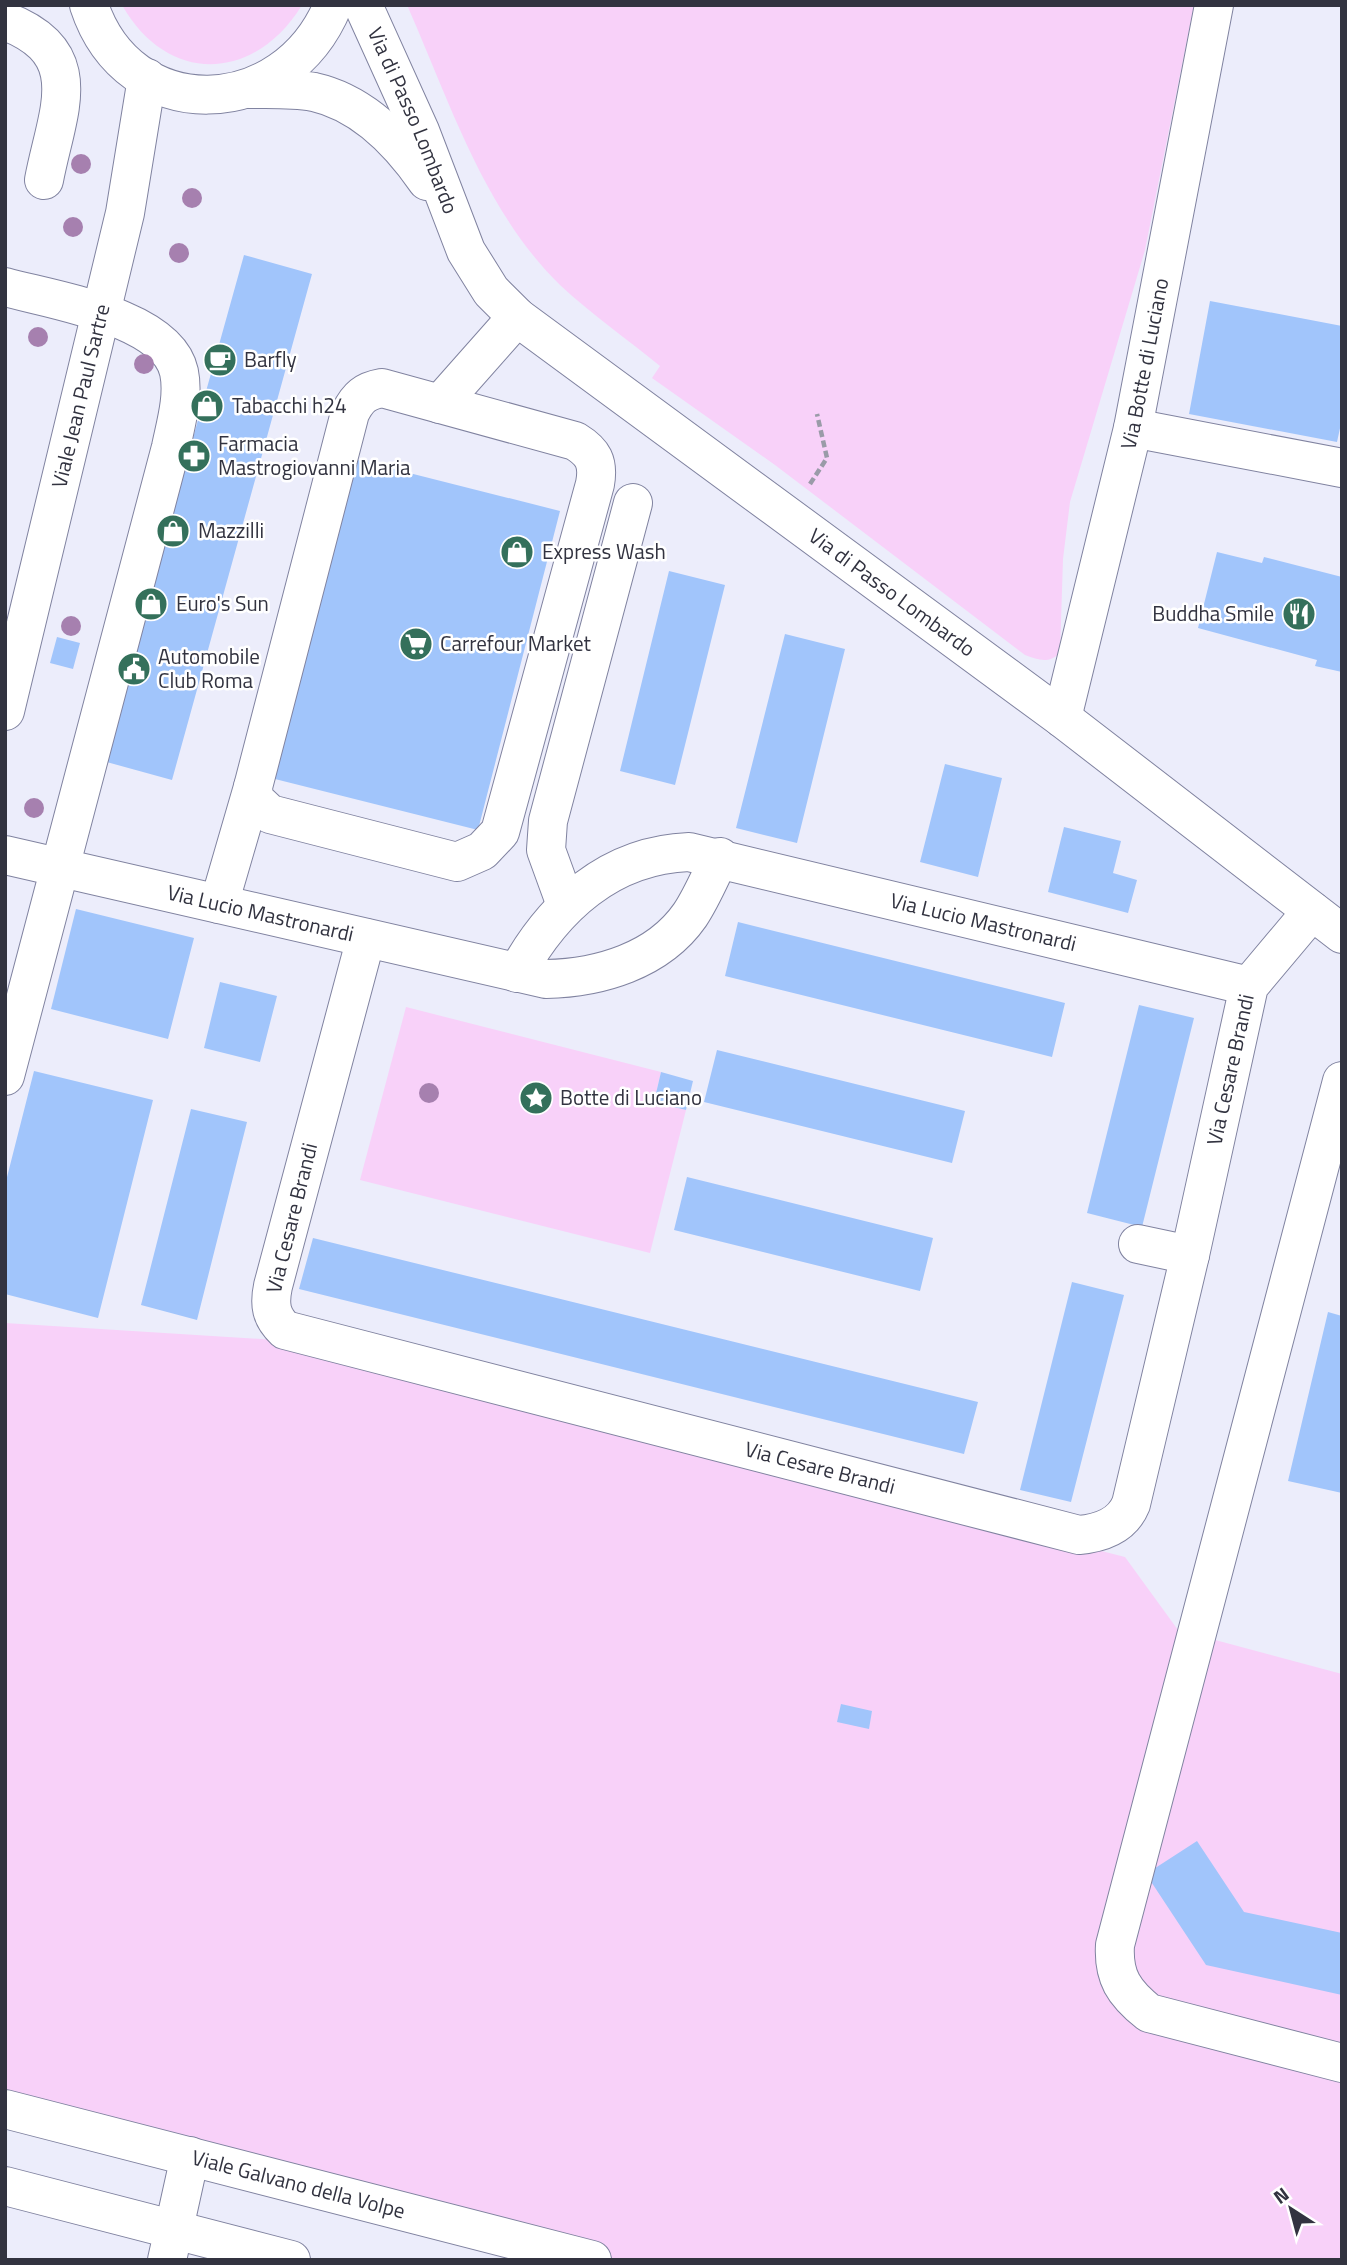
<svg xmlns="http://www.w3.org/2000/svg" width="1347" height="2265" font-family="'Titillium Web',sans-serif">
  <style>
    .green { fill: #f8d1f9 }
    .building { fill: #a1c5fb }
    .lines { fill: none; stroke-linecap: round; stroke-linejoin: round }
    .minor-casing { stroke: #8083a0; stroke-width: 40 }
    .path { stroke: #9a9ba8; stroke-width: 4.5; stroke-dasharray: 7 3.5; stroke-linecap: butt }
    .minor { stroke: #fff; stroke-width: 38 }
    .tree { fill: #a680af }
    .labels { text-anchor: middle; stroke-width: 5; stroke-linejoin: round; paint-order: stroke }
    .street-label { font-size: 21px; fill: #323340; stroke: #fff }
    .poi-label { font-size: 21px; fill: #323340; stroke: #fff; text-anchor: start }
  </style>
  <rect width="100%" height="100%" fill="#ecedfb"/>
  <!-- green -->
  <path class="green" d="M 122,5 L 302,5 C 255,82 168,86 122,5 Z
    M 407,5 L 1194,5 L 1145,250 L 1070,502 L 1063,559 L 1060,653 C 1048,664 1039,660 1025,655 L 775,465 L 652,378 L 660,366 C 627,339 591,314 560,285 C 484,211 449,100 407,5 Z
    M 406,1007 L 661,1072 L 654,1102 L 686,1110 L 650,1253 L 360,1180 Z
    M 5,1323 L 276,1340 L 1125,1557 L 1178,1630 L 1342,1674 L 1342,2260 L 592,2260 L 5,2109 Z"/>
  <!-- building -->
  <path class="building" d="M 244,255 L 312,274 L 172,780 L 103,761 Z
    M 1210,301 L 1342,326 L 1342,419 L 1337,442 L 1189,414 Z
    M 354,459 L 560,511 L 478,830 L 271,778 Z
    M 1217,552 L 1262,563 L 1264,557 L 1342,577 L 1342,672 L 1315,666 L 1317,660 L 1198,628 Z
    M 669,571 L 725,585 L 675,785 L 620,771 Z
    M 785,634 L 845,649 L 797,843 L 736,828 Z
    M 57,637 L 80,643 L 73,669 L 50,663 Z
    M 945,764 L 1002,778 L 978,877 L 920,862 Z
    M 1064,827 L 1121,841 L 1113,873 L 1137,880 L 1128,913 L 1048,892 Z
    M 76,909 L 194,938 L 168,1039 L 51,1009 Z
    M 738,922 L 1065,1003 L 1052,1057 L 725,976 Z
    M 220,982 L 277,996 L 260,1062 L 204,1048 Z
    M 1139,1005 L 1194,1018 L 1142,1227 L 1087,1213 Z
    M 717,1050 L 965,1111 L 952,1163 L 704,1102 Z
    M 34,1071 L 153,1100 L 98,1318 L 5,1294 L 5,1185 Z
    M 661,1072 L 693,1081 L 686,1110 L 654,1102 Z
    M 191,1109 L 247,1122 L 197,1320 L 141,1305 Z
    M 687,1177 L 933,1238 L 920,1291 L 674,1230 Z
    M 313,1238 L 978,1402 L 964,1454 L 299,1289 Z
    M 1072,1282 L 1124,1295 L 1071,1502 L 1020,1490 Z
    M 1328,1312 L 1342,1316 L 1342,1493 L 1288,1481 Z
    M 841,1704 L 872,1711 L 869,1729 L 837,1722 Z
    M 1197,1841 L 1244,1912 L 1342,1933 L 1342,1995 L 1206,1965 L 1146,1874 Z"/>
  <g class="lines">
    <defs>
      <g id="minor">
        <path d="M 89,5 C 129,127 285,122 333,5"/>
        <path id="s1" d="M 363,5 L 420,131 L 466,251 L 491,291 L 517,317 L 1062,718 L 1342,934"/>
        <path d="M 5,21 C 90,53 57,111 44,180"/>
        <path d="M 249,89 C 270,89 293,88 314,92 C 363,103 400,142 427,181"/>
        <path d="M 5,287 C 52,300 167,317 179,372 C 184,396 176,423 171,447 L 5,1076"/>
        <path d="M 382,388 L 575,441 C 593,452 599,462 595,484 L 500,832 L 482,851 L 457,862 L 270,814 L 254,799 L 253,787 L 350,413 C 358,397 365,391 382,388 Z"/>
        <path d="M 440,404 L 517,317"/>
        <path d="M 1133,428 L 1342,468"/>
        <path id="s2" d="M 5,711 L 125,213 L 147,78"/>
        <path id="s3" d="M 1062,718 L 1133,428 L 1214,5"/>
        <path id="s4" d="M 5,855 L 546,979 C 599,978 658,961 690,915 C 702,897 710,877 720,857"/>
        <path d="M 219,904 L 253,787"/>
        <path d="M 566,905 L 546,850 L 548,821 L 633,503"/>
        <path id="s5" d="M 366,938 L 273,1286 C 269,1305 271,1317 285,1330 L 1079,1535 C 1101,1533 1122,1526 1131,1504 L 1190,1255 L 1249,986 L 1312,911"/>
        <path id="s6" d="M 517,973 C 554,906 610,855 689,852 L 1249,986"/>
        <path d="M 1342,1081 L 1115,1945 C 1113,1977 1124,1993 1149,2013 L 1342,2063"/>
        <path d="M 1138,1244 L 1190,1255"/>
        <path id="s7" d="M 5,2109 L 592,2260"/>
        <path d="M 5,2186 L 291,2260"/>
        <path d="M 167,2260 L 190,2156"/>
      </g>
    </defs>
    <!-- minor casing -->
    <use href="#minor" class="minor-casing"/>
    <!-- path -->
    <path class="path" d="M 810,484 L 827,458 L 817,414"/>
    <!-- minor -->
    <use href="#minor" class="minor"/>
  </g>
  <!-- trees -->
  <g class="tree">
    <circle cx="81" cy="164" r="10"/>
    <circle cx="192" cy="198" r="10"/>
    <circle cx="73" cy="227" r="10"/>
    <circle cx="179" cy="253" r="10"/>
    <circle cx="38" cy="337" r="10"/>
    <circle cx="144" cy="364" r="10"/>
    <circle cx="71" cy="626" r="10"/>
    <circle cx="34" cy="808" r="10"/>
    <circle cx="429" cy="1093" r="10"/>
  </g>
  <!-- icons -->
  <defs>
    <symbol id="cafe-disc" viewBox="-11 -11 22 22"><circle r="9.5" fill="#34705b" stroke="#fff"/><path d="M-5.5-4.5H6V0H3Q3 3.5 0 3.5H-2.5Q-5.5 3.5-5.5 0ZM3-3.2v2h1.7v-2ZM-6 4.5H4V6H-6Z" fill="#fff"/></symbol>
    <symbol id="shop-disc" viewBox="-11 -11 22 22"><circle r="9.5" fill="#34705b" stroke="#fff"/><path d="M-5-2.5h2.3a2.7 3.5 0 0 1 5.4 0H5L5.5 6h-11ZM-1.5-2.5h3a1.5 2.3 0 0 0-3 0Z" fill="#fff"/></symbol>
    <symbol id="pharmacy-disc" viewBox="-11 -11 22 22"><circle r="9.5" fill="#34705b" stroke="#fff"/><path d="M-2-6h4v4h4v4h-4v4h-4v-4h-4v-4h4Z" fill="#fff"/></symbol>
    <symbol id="restaurant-disc" viewBox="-11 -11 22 22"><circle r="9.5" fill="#34705b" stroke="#fff"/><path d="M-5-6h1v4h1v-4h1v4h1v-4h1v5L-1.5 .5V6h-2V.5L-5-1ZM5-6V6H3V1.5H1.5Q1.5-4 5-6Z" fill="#fff"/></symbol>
    <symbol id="supermarket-disc" viewBox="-11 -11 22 22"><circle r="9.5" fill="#34705b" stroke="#fff"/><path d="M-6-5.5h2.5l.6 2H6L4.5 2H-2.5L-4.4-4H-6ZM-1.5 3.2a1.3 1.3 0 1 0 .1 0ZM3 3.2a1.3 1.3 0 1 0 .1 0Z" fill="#fff"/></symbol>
    <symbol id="civic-disc" viewBox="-11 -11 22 22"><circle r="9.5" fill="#34705b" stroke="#fff"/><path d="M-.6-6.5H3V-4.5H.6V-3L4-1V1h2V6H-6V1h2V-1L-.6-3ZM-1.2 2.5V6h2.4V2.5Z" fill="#fff"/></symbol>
    <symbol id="sight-disc" viewBox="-11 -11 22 22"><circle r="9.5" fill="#34705b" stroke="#fff"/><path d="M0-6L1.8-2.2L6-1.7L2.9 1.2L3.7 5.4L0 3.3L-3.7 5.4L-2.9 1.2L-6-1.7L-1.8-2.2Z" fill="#fff"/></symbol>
  </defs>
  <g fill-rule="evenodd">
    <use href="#cafe-disc" x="201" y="341" width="38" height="38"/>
    <use href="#shop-disc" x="188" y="387" width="38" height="38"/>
    <use href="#pharmacy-disc" x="175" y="437" width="38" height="38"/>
    <use href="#shop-disc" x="154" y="512" width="38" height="38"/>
    <use href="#shop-disc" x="498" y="533" width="38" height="38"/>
    <use href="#shop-disc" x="132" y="585" width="38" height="38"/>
    <use href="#restaurant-disc" x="1280" y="595" width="38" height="38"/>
    <use href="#supermarket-disc" x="397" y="625" width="38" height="38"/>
    <use href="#civic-disc" x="115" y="650" width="38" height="38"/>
    <use href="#sight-disc" x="517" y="1079" width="38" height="38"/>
  </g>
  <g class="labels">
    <!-- street labels -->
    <g class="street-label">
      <text dy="7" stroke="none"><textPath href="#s1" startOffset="126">Via di Passo Lombardo</textPath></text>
      <text dy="7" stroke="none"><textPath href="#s3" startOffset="364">Via Botte di Luciano</textPath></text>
      <text dy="7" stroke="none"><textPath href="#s2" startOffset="324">Viale Jean Paul Sartre</textPath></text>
      <text dy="7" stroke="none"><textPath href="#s1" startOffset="816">Via di Passo Lombardo</textPath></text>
      <text dy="7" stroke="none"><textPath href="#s4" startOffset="262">Via Lucio Mastronardi</textPath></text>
      <text dy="7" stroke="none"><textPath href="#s6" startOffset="523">Via Lucio Mastronardi</textPath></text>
      <text dy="7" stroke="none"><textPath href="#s5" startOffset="1738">Via Cesare Brandi</textPath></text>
      <text transform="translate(292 1218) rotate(-76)" y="7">Via Cesare Brandi</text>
      <text dy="7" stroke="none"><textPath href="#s5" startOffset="961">Via Cesare Brandi</textPath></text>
      <text dy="7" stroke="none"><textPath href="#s7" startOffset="303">Viale Galvano della Volpe</textPath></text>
    </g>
    <!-- poi labels -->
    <g class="poi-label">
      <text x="244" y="367">Barfly</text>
      <text x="232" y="413">Tabacchi h24</text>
      <text x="218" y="451">Farmacia<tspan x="218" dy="24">Mastrogiovanni Maria</tspan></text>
      <text x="198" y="538">Mazzilli</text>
      <text x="542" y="559">Express Wash</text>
      <text x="176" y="611">Euro's Sun</text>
      <text x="1274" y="621" text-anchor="end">Buddha Smile</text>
      <text x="440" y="651">Carrefour Market</text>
      <text x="158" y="664">Automobile<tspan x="158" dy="24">Club Roma</tspan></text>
      <text x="560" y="1105">Botte di Luciano</text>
    </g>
  </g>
  <!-- border -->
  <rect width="1347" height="2265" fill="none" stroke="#323340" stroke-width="14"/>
  <!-- north arrow -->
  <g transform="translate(1291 2209) rotate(324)" stroke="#ffffff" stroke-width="5" paint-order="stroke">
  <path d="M0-5L12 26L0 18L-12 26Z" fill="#323340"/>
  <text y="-10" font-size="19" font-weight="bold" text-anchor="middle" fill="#323340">N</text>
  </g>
</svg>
